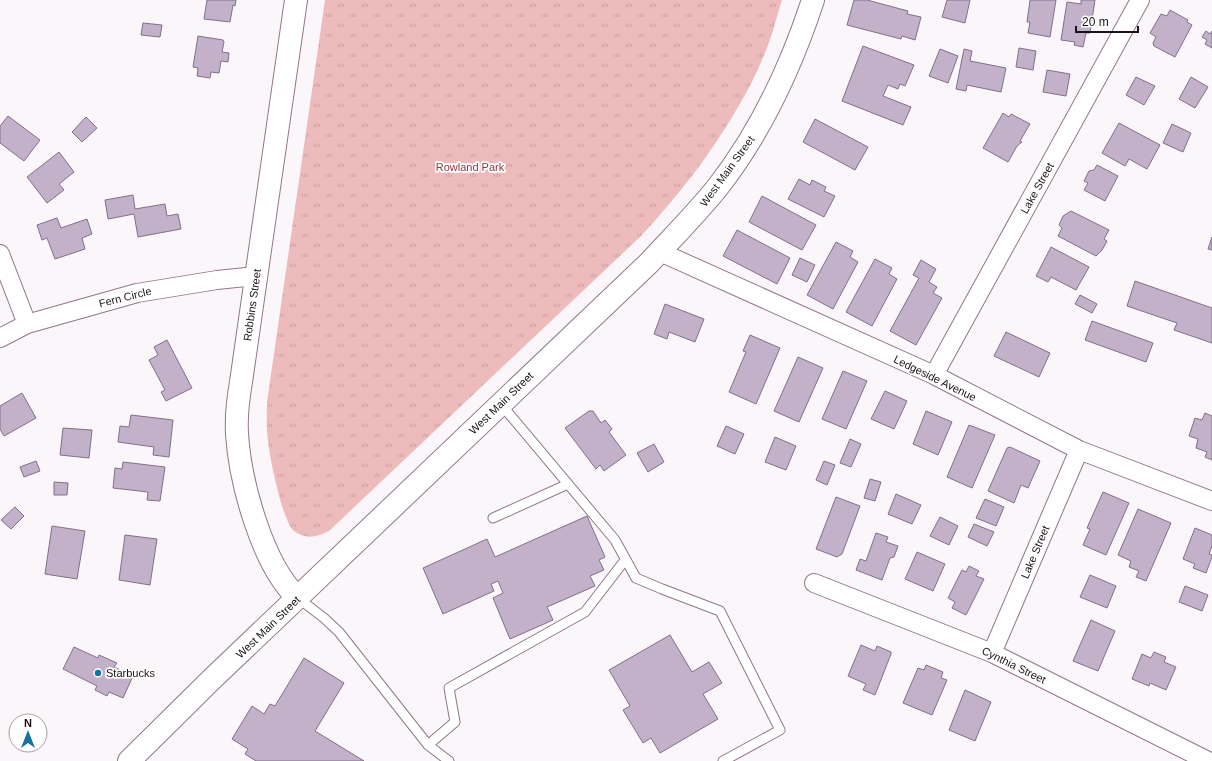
<svg xmlns="http://www.w3.org/2000/svg" width="1212" height="761" font-family="Arial,sans-serif">
  <style>
    .park { fill: url(#park-tufts) }
    .building { fill: #c3b1ca; stroke: #817088 }
    .lines { fill: none; stroke-linecap: round; stroke-linejoin: round }
    .lane-casing { stroke: #907789; stroke-width: 11 }
    .street-casing { stroke: #907789; stroke-width: 20 }
    .secondary-casing { stroke: #907789; stroke-width: 24 }
    .lane { stroke: #fff; stroke-width: 9 }
    .street { stroke: #fff; stroke-width: 18 }
    .secondary { stroke: #fff; stroke-width: 22 }
    .poi-dot { fill: #1374a1; stroke: #fff; stroke-width: 1.5 }
    .labels { text-anchor: middle; stroke-width: 3.5; stroke-linejoin: round; paint-order: stroke }
    .park-label { font-size: 11px; fill: #8b3740; stroke: #fff }
    .street-label { font-size: 11px; fill: #1a1118; stroke: #fff }
    .poi-label { font-size: 11px; fill: #1a1118; stroke: #fff; text-anchor: start }
  </style>
  <defs>
    <pattern id="park-tufts" width="24" height="20" patternUnits="userSpaceOnUse"><rect width="24" height="20" fill="#eebbbc"/><path d="M3 7l-1-3M5 7V3M7 7l1-3M15 17l-1-3M17 17v-4M19 17l1-3" fill="none" stroke="#cca0a1"/></pattern>
  </defs>
  <rect width="100%" height="100%" fill="#fbf6fa"/>
  <!-- park -->
  <path class="park" d="M 325,0 L 782,0 C 776,18 772,38 764,55 C 757,73 748,90 738,107 C 711,154 678,196 641,236 L 329,531 C 317,537 306,540 294,531 C 283,523 269,456 268,440 C 266,427 267,415 267,402 Z"/>
  <!-- building -->
  <path class="building" d="M 207,0 L 236,0 L 235,6 L 233,5 L 230,22 L 204,19 Z
    M 854,0 L 867,0 L 908,11 L 907,14 L 921,17 L 915,40 L 902,36 L 901,39 L 847,25 Z
    M 947,0 L 970,0 L 965,23 L 942,17 Z
    M 1030,0 L 1056,0 L 1050,37 L 1028,33 L 1030,22 L 1027,22 Z
    M 1081,0 L 1095,0 L 1090,33 L 1086,33 L 1083,47 L 1074,45 L 1075,42 L 1061,40 L 1067,2 L 1081,4 Z
    M 1170,10 L 1188,20 L 1187,22 L 1192,25 L 1175,57 L 1154,46 L 1153,43 L 1156,37 L 1150,33 L 1161,14 L 1167,16 Z
    M 143,23 L 162,25 L 160,37 L 141,35 Z
    M 1206,31 L 1210,34 L 1212,31 L 1212,48 L 1205,44 L 1207,40 L 1202,37 Z
    M 198,36 L 223,40 L 224,42 L 222,52 L 229,53 L 228,62 L 221,61 L 219,73 L 211,72 L 210,78 L 197,76 L 198,68 L 193,67 Z
    M 863,46 L 914,65 L 905,86 L 900,84 L 898,89 L 888,85 L 883,96 L 911,107 L 903,125 L 842,101 Z
    M 1019,48 L 1036,51 L 1033,70 L 1016,67 Z
    M 940,49 L 958,56 L 948,83 L 929,76 Z
    M 964,49 L 972,51 L 970,61 L 1006,68 L 1001,92 L 967,85 L 966,91 L 956,89 Z
    M 1047,70 L 1070,74 L 1066,96 L 1043,92 Z
    M 1136,77 L 1155,86 L 1144,105 L 1126,95 Z
    M 1191,77 L 1208,87 L 1195,108 L 1179,99 Z
    M 1003,113 L 1009,117 L 1011,114 L 1030,124 L 1020,141 L 1022,142 L 1017,146 L 1008,162 L 983,148 Z
    M 8,116 L 40,140 L 24,161 L 0,143 L 0,126 Z
    M 86,117 L 97,128 L 82,142 L 72,132 Z
    M 815,119 L 868,147 L 855,170 L 803,142 Z
    M 1119,123 L 1160,145 L 1147,169 L 1129,159 L 1125,166 L 1102,153 Z
    M 1172,124 L 1191,133 L 1183,152 L 1163,143 Z
    M 59,152 L 74,172 L 59,184 L 64,190 L 47,203 L 27,177 Z
    M 1097,165 L 1118,176 L 1105,201 L 1084,190 L 1088,183 L 1084,181 L 1089,171 L 1094,170 Z
    M 799,179 L 810,185 L 812,180 L 826,187 L 824,191 L 835,196 L 824,217 L 788,199 Z
    M 133,195 L 135,209 L 165,204 L 167,216 L 178,214 L 181,229 L 138,237 L 134,214 L 108,219 L 105,200 Z
    M 762,196 L 816,225 L 802,250 L 749,222 Z
    M 1071,211 L 1109,230 L 1104,239 L 1107,241 L 1102,250 L 1096,256 L 1058,236 L 1062,228 L 1059,225 L 1063,216 Z
    M 57,218 L 61,228 L 87,219 L 92,234 L 82,238 L 85,249 L 55,259 L 47,238 L 42,240 L 37,225 Z
    M 737,230 L 790,258 L 777,284 L 723,256 Z
    M 1212,237 L 1212,250 L 1208,249 Z
    M 836,242 L 853,251 L 850,257 L 858,262 L 833,309 L 807,295 Z
    M 1051,247 L 1089,267 L 1076,290 L 1051,277 L 1048,282 L 1036,276 Z
    M 800,258 L 815,265 L 807,282 L 792,275 Z
    M 875,259 L 892,268 L 889,274 L 897,279 L 872,326 L 846,312 Z
    M 921,260 L 936,269 L 929,282 L 937,287 L 933,293 L 942,298 L 916,345 L 890,331 L 919,278 L 913,275 Z
    M 1135,281 L 1212,308 L 1212,343 L 1174,330 L 1177,323 L 1127,306 Z
    M 1080,295 L 1097,304 L 1092,313 L 1075,304 Z
    M 665,304 L 704,319 L 695,342 L 669,332 L 667,339 L 654,334 Z
    M 1092,321 L 1153,343 L 1146,362 L 1085,340 Z
    M 1006,332 L 1050,353 L 1039,377 L 994,356 Z
    M 750,335 L 780,348 L 756,404 L 729,392 L 746,352 L 743,351 Z
    M 167,340 L 192,388 L 166,401 L 161,392 L 165,390 L 149,360 L 158,355 L 154,347 Z
    M 798,357 L 823,368 L 799,422 L 774,411 Z
    M 843,371 L 867,381 L 846,429 L 822,419 Z
    M 885,391 L 907,401 L 894,429 L 871,419 Z
    M 22,393 L 36,418 L 4,436 L 0,429 L 0,406 Z
    M 589,411 L 593,411 L 601,423 L 605,420 L 612,429 L 609,432 L 626,455 L 604,471 L 600,465 L 596,469 L 565,428 Z
    M 926,411 L 952,422 L 938,455 L 913,444 Z
    M 1205,413 L 1212,416 L 1212,460 L 1205,457 L 1207,452 L 1196,448 L 1198,439 L 1189,436 L 1195,418 L 1202,420 Z
    M 131,415 L 173,420 L 169,457 L 153,455 L 154,447 L 118,442 L 120,426 L 129,427 Z
    M 969,425 L 995,435 L 972,488 L 947,477 Z
    M 726,426 L 744,434 L 735,454 L 717,446 Z
    M 63,428 L 92,430 L 89,458 L 60,455 Z
    M 775,437 L 796,446 L 786,470 L 765,462 Z
    M 850,439 L 861,444 L 851,467 L 840,463 Z
    M 654,444 L 664,462 L 648,472 L 637,453 Z
    M 1010,447 L 1040,461 L 1028,488 L 1021,485 L 1014,503 L 988,491 L 1007,448 Z
    M 36,461 L 40,471 L 24,477 L 20,467 Z
    M 824,461 L 835,465 L 827,485 L 816,480 Z
    M 123,462 L 165,467 L 160,501 L 147,500 L 148,492 L 113,488 L 115,468 L 122,469 Z
    M 870,479 L 881,482 L 875,501 L 864,498 Z
    M 54,482 L 68,483 L 67,495 L 54,495 Z
    M 1103,492 L 1129,503 L 1106,555 L 1083,545 L 1090,529 L 1087,528 Z
    M 896,494 L 921,505 L 912,524 L 888,514 Z
    M 836,497 L 860,506 L 842,554 L 837,557 L 816,549 Z
    M 985,499 L 1004,507 L 996,526 L 976,518 Z
    M 15,507 L 24,516 L 11,529 L 1,520 Z
    M 1138,509 L 1171,523 L 1146,581 L 1136,577 L 1139,571 L 1129,567 L 1131,561 L 1118,555 Z
    M 587,516 L 605,557 L 599,560 L 604,570 L 590,576 L 595,586 L 547,607 L 553,620 L 510,639 L 493,598 L 503,593 L 498,581 L 491,584 L 494,591 L 443,614 L 423,568 L 487,539 L 495,557 Z
    M 940,517 L 958,526 L 949,545 L 930,536 Z
    M 974,524 L 994,532 L 987,546 L 968,537 Z
    M 52,526 L 85,531 L 77,579 L 45,574 Z
    M 1195,528 L 1212,535 L 1212,546 L 1209,554 L 1212,555 L 1212,557 L 1206,573 L 1193,568 L 1195,564 L 1183,559 Z
    M 876,533 L 888,537 L 886,542 L 898,546 L 894,557 L 890,558 L 882,580 L 856,570 L 860,559 L 866,561 Z
    M 125,535 L 157,539 L 150,585 L 119,580 Z
    M 917,552 L 945,564 L 933,591 L 905,579 Z
    M 969,566 L 979,571 L 976,576 L 984,579 L 966,615 L 952,608 L 955,602 L 948,598 L 962,570 L 966,572 Z
    M 1090,575 L 1116,586 L 1107,608 L 1080,597 Z
    M 1185,586 L 1208,595 L 1202,611 L 1179,602 Z
    M 1091,620 L 1115,631 L 1098,671 L 1073,661 Z
    M 670,635 L 692,672 L 709,662 L 722,683 L 703,694 L 718,719 L 660,753 L 651,738 L 643,743 L 623,710 L 630,706 L 609,670 Z
    M 861,645 L 875,651 L 877,646 L 891,652 L 891,654 L 875,695 L 863,690 L 866,684 L 848,676 Z
    M 74,647 L 98,658 L 99,655 L 117,663 L 114,667 L 133,676 L 123,698 L 109,692 L 107,696 L 95,690 L 97,686 L 63,669 Z
    M 1154,652 L 1166,657 L 1164,662 L 1176,667 L 1166,690 L 1150,683 L 1149,686 L 1132,679 L 1142,654 L 1151,658 Z
    M 304,658 L 344,683 L 315,731 L 364,761 L 256,761 L 245,754 L 248,749 L 232,739 L 252,706 L 264,714 L 270,704 L 275,706 Z
    M 926,665 L 943,672 L 941,678 L 947,680 L 932,715 L 903,703 L 918,668 L 924,670 Z
    M 965,690 L 991,702 L 975,741 L 949,730 Z"/>
  <g class="lines">
    <defs>
      <path id="lane" d="M 500,403 L 615,540 L 636,578 L 662,589 L 720,611 L 780,730 L 723,761
        M 493,518 L 568,484
        M 298,598 L 324,618 L 339,632 L 428,745 L 449,761
        M 428,745 L 455,722 L 449,688 L 585,612 L 625,560"/>
      <path id="street" d="M 660,252 L 934,375 L 1079,450 L 1212,501
        M 0,254 L 27,324
        M 0,338 L 27,324 L 137,293 L 217,280 L 256,276
        M 934,375 L 1140,0
        M 814,583 L 992,653 L 1208,761
        M 992,653 L 1079,450"/>
      <path id="secondary" d="M 296,0 L 241,382 C 238,399 236,416 237,434 C 240,481 262,565 298,598
        M 129,761 L 212,679 L 650,262 C 672,238 696,214 717,188 C 761,132 791,67 813,0"/>
    </defs>
    <!-- lane casing -->
    <use href="#lane" class="lane-casing"/>
    <!-- street casing -->
    <use href="#street" class="street-casing"/>
    <!-- secondary casing -->
    <use href="#secondary" class="secondary-casing"/>
    <!-- lane -->
    <use href="#lane" class="lane"/>
    <!-- street -->
    <use href="#street" class="street"/>
    <!-- secondary -->
    <use href="#secondary" class="secondary"/>
  </g>
  <!-- markers -->
  <circle class="poi-dot" cx="98" cy="673" r="4"/>
  <g class="labels">
    <!-- park labels -->
    <g class="park-label">
      <text x="470" y="171">Rowland Park</text>
    </g>
    <!-- street labels -->
    <g class="street-label">
      <text transform="translate(727 171) rotate(-54)" y="4">West Main Street</text>
      <text transform="translate(1037 188) rotate(-61)" y="4">Lake Street</text>
      <text transform="translate(125 297) rotate(-14)" y="4">Fern Circle</text>
      <text transform="translate(252 305) rotate(-82)" y="4">Robbins Street</text>
      <text transform="translate(935 378) rotate(26)" y="4">Ledgeside Avenue</text>
      <text transform="translate(501 403) rotate(-44)" y="4">West Main Street</text>
      <text transform="translate(1035 552) rotate(-67)" y="4">Lake Street</text>
      <text transform="translate(268 627) rotate(-44)" y="4">West Main Street</text>
      <text transform="translate(1014 665) rotate(26)" y="4">Cynthia Street</text>
    </g>
    <!-- poi labels -->
    <g class="poi-label">
      <text x="106" y="677">Starbucks</text>
    </g>
  </g>
  <!-- north arrow -->
  <g transform="translate(28 733)"><circle r="19" fill="#ffffff" stroke="#a3a0a3"/>
  <path d="M0-3L7 15L0 10L-7 15Z" fill="#1374a1"/>
  <text y="-6" font-size="11" font-weight="bold" text-anchor="middle" fill="#1a1118">N</text>
  </g>
  <!-- scale -->
  <path d="M1076 26v6h62v-6" fill="none" stroke="#1a1118" stroke-width="2"/>
  <text x="1082" y="26" font-size="12" fill="#1a1118" stroke="#ffffff" stroke-width="3" paint-order="stroke">20 m</text>
</svg>
